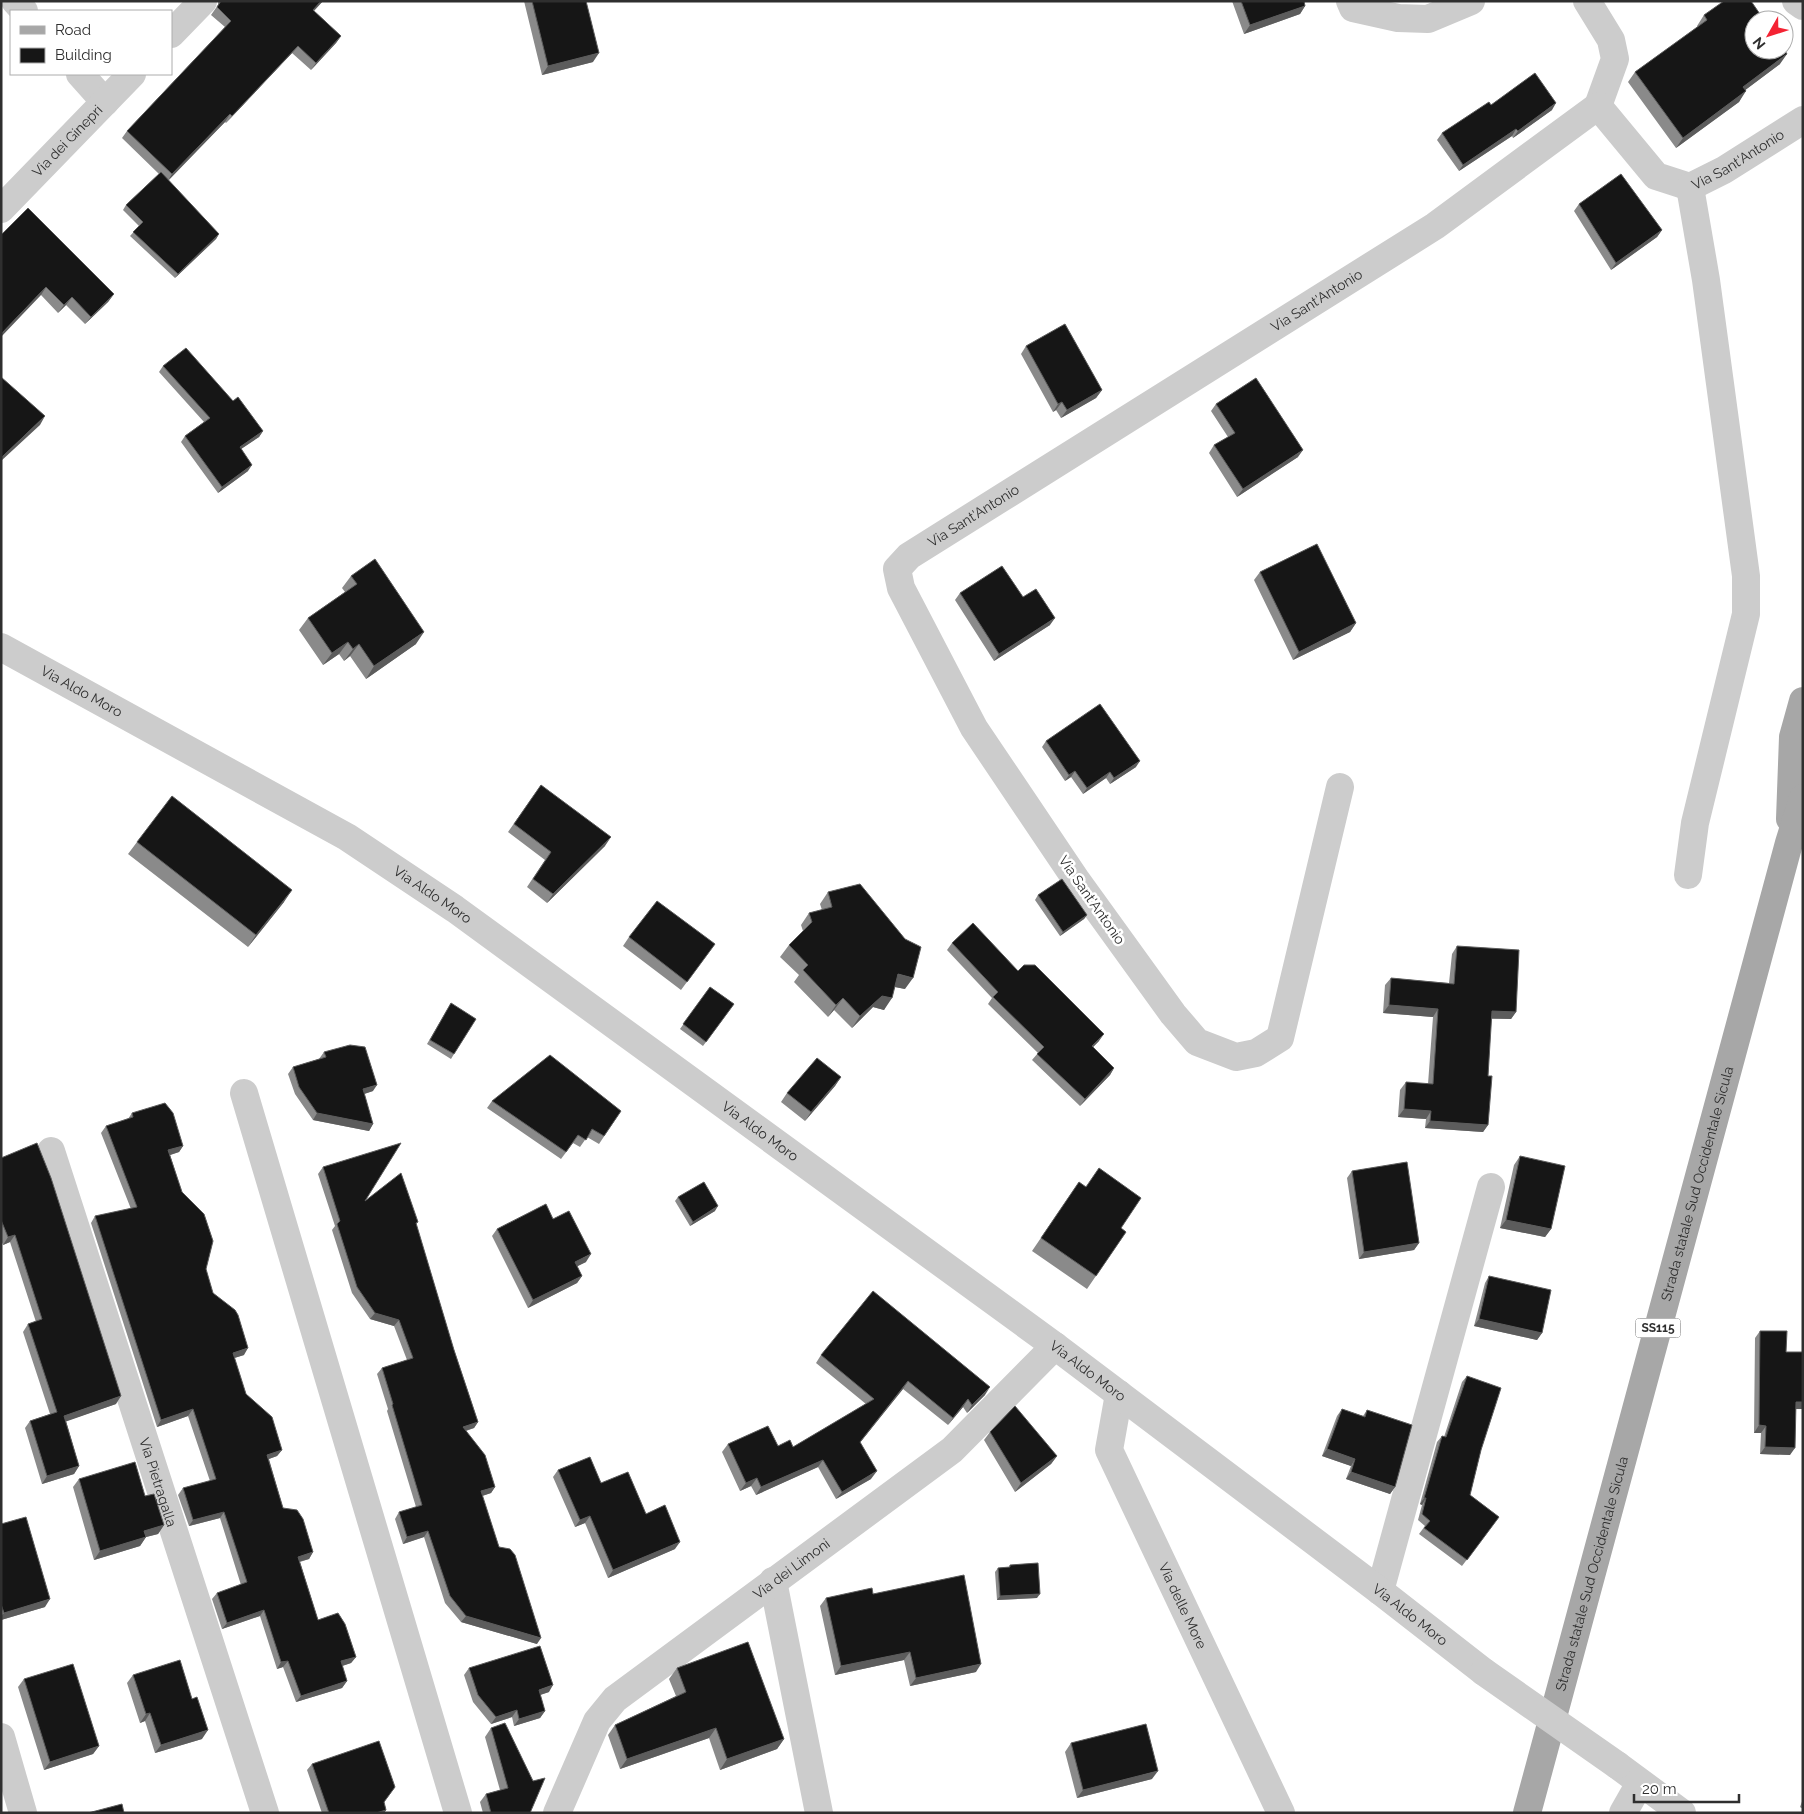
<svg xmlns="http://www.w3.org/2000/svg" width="1804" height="1814" font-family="Raleway,sans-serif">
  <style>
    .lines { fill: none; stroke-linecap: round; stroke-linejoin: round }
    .minor { stroke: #ccc; stroke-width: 28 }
    .tertiary { stroke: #ccc; stroke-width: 28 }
    .primary { stroke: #a7a7a7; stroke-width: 28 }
    .tertiary-bridge { stroke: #ccc; stroke-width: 28 }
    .wall { fill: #8a8a8a }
    .shaded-wall { fill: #5c5c5c }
    .building { fill: #161616; stroke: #5c5c5c }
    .labels { text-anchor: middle; stroke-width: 5; stroke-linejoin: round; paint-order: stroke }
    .shield { fill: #fff; stroke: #6d6d6d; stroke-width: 1 }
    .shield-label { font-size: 12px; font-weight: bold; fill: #2f2f2f }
    .street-label { font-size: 14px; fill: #2f2f2f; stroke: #fff }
  </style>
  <rect width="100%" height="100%" fill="#fff"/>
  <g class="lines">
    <!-- minor -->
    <g class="minor">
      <path d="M 15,1 L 24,11"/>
      <path d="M 1350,1 L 1353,8 L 1398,18 L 1428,19 L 1471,1"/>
      <path d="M 1587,1 L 1611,40 L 1615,59 L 1598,106"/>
      <path d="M 1796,1 L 1803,6"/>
      <path d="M 171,34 L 203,1"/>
      <path d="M 80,74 L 105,102"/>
      <path id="s1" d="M 1,209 L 132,74"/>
      <path id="s2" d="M 1340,787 L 1280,1038 L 1256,1053 L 1236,1057 L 1197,1042 L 1173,1014 L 1077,881 L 974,728 L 901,588 L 897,569 L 909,556 L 1435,226 L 1598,106 L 1656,176 L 1690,187 L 1724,170 L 1803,120"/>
      <path d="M 1688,875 L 1695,823 L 1746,614 L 1746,576 L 1706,280 L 1690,187"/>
      <path d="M 244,1093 L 458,1813"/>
      <path id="s3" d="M 51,1151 L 265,1813"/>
      <path id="s4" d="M 1119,1394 L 1109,1450 L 1281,1813"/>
      <path d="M 773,1581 L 819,1813"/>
      <path d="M 1380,1591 L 1491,1187"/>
      <path d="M 1,1737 L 23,1813"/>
      <path id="s5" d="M 557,1813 L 597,1721 L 615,1699 L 952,1450 L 1055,1346"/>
      <path d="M 1623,1813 L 1640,1783"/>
    </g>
    <!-- tertiary -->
    <g class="tertiary">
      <path id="s6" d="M 1,647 L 347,837 L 455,909 L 1055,1346 L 1380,1591 L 1484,1672"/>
      <path d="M 1617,1765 L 1682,1813"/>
    </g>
    <!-- primary -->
    <g class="primary">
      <path d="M 1790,819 L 1793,737 L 1803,701"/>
      <path id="s7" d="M 1527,1813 L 1789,843 L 1803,798"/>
    </g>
    <!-- tertiary-bridge -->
    <path class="tertiary-bridge" d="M 1484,1672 L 1617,1765"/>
  </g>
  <!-- wall -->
  <path class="wall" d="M 218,1 L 323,1 L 314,11 L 341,36 L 336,43 L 311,70 L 292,53 L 226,123 L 225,122 L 168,180 L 219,234 L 216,239 L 175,278 L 130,236 L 139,226 L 123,210 L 126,205 L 159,174 L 122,138 L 127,131 L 225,27 L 211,15 L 218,5 Z
    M 524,1 L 586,1 L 593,62 L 542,75 Z
    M 1232,1 L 1304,1 L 1305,6 L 1300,14 L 1244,34 Z
    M 1704,15 L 1780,64 L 1745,90 L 1739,102 L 1676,148 L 1628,82 L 1635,72 L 1698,27 L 1697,26 Z
    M 1491,105 L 1552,110 L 1513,138 L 1512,136 L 1459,171 L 1437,140 L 1442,133 Z
    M 1579,204 L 1662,230 L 1657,237 L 1611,270 L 1574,211 Z
    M 1,235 L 114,294 L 108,302 L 85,324 L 66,305 L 58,313 L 41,295 Z
    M 1026,346 L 1102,390 L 1096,398 L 1061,418 L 1056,410 L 1053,412 L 1021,354 Z
    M 163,366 L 233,401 L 263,431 L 259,437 L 241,449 L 248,471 L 218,493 L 181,442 L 185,436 L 204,422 L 159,372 Z
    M 1216,404 L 1298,457 L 1237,497 L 1209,453 L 1214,445 L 1228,437 L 1211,411 Z
    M 1260,572 L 1356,623 L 1350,632 L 1293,660 L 1254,580 Z
    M 351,576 L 416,644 L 366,679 L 350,656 L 344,661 L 339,654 L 323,665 L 299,630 L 308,618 L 345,592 L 342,588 Z
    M 960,593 L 1023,597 L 1050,625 L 994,661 L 955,600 Z
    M 1046,741 L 1136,767 L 1110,784 L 1106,778 L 1083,794 L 1071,777 L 1065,781 L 1042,747 Z
    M 541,785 L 605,846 L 547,903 L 527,887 L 545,860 L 508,832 Z
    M 137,842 L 284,902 L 248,947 L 128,854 Z
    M 828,892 L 905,989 L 895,987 L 884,1010 L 873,1007 L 852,1028 L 834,1010 L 828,1017 L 794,982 L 799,975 L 780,957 L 789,945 L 803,931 L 801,925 L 809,913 L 822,910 L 820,904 Z
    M 1038,895 L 1087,915 L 1084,919 L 1060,936 L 1035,900 Z
    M 629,937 L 715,944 L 681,990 L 623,946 Z
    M 952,943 L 1018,971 L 1099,1041 L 1093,1047 L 1114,1068 L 1110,1075 L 1080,1106 L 1032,1060 L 1038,1053 L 988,1004 L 992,998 L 947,950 Z
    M 1457,946 L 1516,1012 L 1511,1019 L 1491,1019 L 1488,1076 L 1488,1125 L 1483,1132 L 1425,1128 L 1426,1119 L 1398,1117 L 1400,1090 L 1406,1082 L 1428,1084 L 1433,1017 L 1383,1013 L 1385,985 L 1391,978 L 1449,983 L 1452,954 Z
    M 710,987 L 734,1004 L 703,1046 L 680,1029 Z
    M 451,1003 L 454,1054 L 451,1059 L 427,1044 Z
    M 324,1052 L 373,1091 L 364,1094 L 373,1124 L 369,1131 L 313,1120 L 295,1094 L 288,1074 L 293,1067 L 319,1059 Z
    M 841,1077 L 835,1086 L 805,1121 L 781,1102 L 787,1093 Z
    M 492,1101 L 621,1111 L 599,1144 L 587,1137 L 580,1147 L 573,1143 L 561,1159 L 487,1108 Z
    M 132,1113 L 183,1146 L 179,1152 L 170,1155 L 213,1293 L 244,1355 L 234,1358 L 246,1394 L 282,1450 L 277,1456 L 269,1459 L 283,1508 L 313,1552 L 309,1559 L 300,1562 L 318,1620 L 356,1657 L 351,1663 L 342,1666 L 347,1681 L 342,1688 L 296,1702 L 283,1667 L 277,1669 L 260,1616 L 222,1629 L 212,1599 L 217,1593 L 241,1585 L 220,1518 L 189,1526 L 178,1495 L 183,1488 L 210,1481 L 188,1416 L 157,1427 L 91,1223 L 95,1216 L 131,1209 L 101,1133 L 106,1126 L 128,1119 Z
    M 1520,1156 L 1551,1229 L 1545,1237 L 1500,1228 L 1514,1165 Z
    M 1,1158 L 116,1404 L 66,1421 L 79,1466 L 74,1474 L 42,1484 L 25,1428 L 30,1421 L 50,1414 L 23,1332 L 28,1324 L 36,1322 L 10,1242 L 3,1245 L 1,1240 Z
    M 323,1167 L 365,1201 L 418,1222 L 416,1224 L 454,1350 L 478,1422 L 474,1428 L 466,1431 L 495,1487 L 491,1493 L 482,1496 L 499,1547 L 537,1644 L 461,1622 L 445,1603 L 424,1537 L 403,1544 L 395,1519 L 399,1512 L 416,1507 L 387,1411 L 388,1409 L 377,1374 L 382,1368 L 407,1360 L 394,1326 L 370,1319 L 352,1293 L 332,1230 L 335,1226 L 318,1174 Z
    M 1352,1171 L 1419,1243 L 1414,1250 L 1359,1259 L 1347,1178 Z
    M 1079,1182 L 1121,1228 L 1126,1232 L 1087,1289 L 1032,1251 Z
    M 678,1197 L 715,1211 L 690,1226 L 675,1201 Z
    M 553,1219 L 586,1262 L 577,1266 L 582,1276 L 577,1283 L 528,1308 L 492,1236 L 497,1229 Z
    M 1489,1276 L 1542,1333 L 1537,1340 L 1474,1326 L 1485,1283 Z
    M 1760,1331 L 1786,1352 L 1803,1409 L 1796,1409 L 1790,1455 L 1760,1454 L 1761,1433 L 1754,1433 L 1755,1338 Z
    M 821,1355 L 985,1395 L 967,1413 L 963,1407 L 948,1425 L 903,1389 L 860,1442 L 871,1479 L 836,1499 L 818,1467 L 756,1495 L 751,1486 L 740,1491 L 722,1452 L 728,1444 L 793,1447 L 866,1404 L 816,1363 Z
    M 1467,1376 L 1481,1450 L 1470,1495 L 1499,1517 L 1462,1566 L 1419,1534 L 1425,1526 L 1418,1520 L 1422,1505 L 1420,1504 L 1437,1442 L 1442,1436 L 1444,1437 L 1462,1382 Z
    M 1342,1409 L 1363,1416 L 1367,1410 L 1395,1487 L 1390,1494 L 1346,1479 L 1351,1466 L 1322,1456 L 1337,1416 Z
    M 990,1432 L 1057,1456 L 1051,1464 L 1015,1492 L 984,1440 Z
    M 558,1470 L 601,1483 L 646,1514 L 675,1549 L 608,1578 L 585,1523 L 575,1527 L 553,1477 Z
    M 79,1479 L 145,1496 L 164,1525 L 158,1534 L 146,1537 L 140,1546 L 94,1560 L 73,1487 Z
    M 1,1524 L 45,1607 L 1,1620 Z
    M 1010,1565 L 1037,1598 L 997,1600 L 995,1572 L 998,1568 L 1009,1567 Z
    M 826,1598 L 976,1672 L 910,1686 L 904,1660 L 835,1675 L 820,1606 Z
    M 469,1668 L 549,1692 L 540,1695 L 545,1711 L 540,1718 L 514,1726 L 512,1717 L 491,1724 L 473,1702 L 464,1675 Z
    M 677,1668 L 784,1739 L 777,1749 L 720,1770 L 709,1738 L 620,1769 L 608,1735 L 615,1725 L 676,1696 L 669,1679 Z
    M 133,1675 L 192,1699 L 202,1739 L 155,1753 L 145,1721 L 140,1723 L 127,1683 Z
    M 24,1679 L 99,1746 L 93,1754 L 44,1770 L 18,1687 Z
    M 491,1728 L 530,1813 L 483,1813 L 480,1802 L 486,1794 L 500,1790 L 485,1737 Z
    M 1071,1743 L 1152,1779 L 1077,1798 L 1065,1752 Z
    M 312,1764 L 395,1787 L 384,1802 L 386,1810 L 384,1813 L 322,1813 L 307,1770 Z
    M 1803,1799 L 1803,1809 L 1800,1807 Z"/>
  <!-- shaded-wall -->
  <path class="shaded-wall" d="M 321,1 L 323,1 L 307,18 L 313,10 Z
    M 1305,6 L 1300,14 L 1244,34 L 1250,25 Z
    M 341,36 L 336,43 L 311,70 L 316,63 Z
    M 298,46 L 292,53 L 226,123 L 232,116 Z
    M 599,53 L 593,62 L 542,75 L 548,66 Z
    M 1787,54 L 1780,64 L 1736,97 L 1743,87 Z
    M 1746,91 L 1739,102 L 1676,148 L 1683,138 Z
    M 1556,103 L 1552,110 L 1513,138 L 1518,131 Z
    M 230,114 L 225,122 L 167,182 L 172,174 Z
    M 1516,129 L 1512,136 L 1459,171 L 1463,165 Z
    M 1662,230 L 1657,237 L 1611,270 L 1616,263 Z
    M 219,234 L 216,239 L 175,278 L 178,274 Z
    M 46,287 L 41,295 L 1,337 L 1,334 Z
    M 114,294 L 108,302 L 85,324 L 91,317 Z
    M 72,297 L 66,305 L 58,313 L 64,305 Z
    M 1102,390 L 1096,398 L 1061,418 L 1067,410 Z
    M 1062,402 L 1056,410 L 1053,412 L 1058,404 Z
    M 45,416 L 40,425 L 1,461 L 1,458 Z
    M 263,431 L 259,437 L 235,453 L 240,447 Z
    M 1303,450 L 1298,457 L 1237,497 L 1243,489 Z
    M 252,465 L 248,471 L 218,493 L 222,487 Z
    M 1055,618 L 1050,625 L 994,661 L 999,654 Z
    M 1356,623 L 1350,632 L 1293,660 L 1299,652 Z
    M 424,632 L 416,644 L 366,679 L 374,666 Z
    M 348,642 L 339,654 L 323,665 L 332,653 Z
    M 359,644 L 350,656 L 344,661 L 353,649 Z
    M 1140,761 L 1136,767 L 1110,784 L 1114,778 Z
    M 1075,771 L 1071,777 L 1065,781 L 1069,775 Z
    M 1110,772 L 1106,778 L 1083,794 L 1087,788 Z
    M 611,837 L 605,846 L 547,903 L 553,894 Z
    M 292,890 L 284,902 L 248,947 L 256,935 Z
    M 1087,915 L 1084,919 L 1060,936 L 1063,932 Z
    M 898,974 L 913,978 L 905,989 L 890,986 Z
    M 882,996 L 892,998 L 884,1010 L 873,1007 L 852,1028 L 860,1016 Z
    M 843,998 L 834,1010 L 828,1017 L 836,1005 Z
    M 1389,1005 L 1438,1009 L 1433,1017 L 1383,1013 Z
    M 1492,1011 L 1516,1012 L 1511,1019 L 1486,1018 Z
    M 1104,1034 L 1099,1041 L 1087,1053 L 1092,1046 Z
    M 1114,1068 L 1110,1075 L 1080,1106 L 1085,1099 Z
    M 841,1077 L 835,1086 L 805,1121 L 811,1112 Z
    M 377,1085 L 373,1091 L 358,1096 L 363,1089 Z
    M 1404,1109 L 1431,1111 L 1426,1119 L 1398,1117 Z
    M 317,1113 L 373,1124 L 369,1131 L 313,1120 Z
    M 1430,1121 L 1488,1125 L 1483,1132 L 1425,1128 Z
    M 183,1146 L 179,1152 L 164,1157 L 168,1150 Z
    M 718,1206 L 715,1211 L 690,1226 L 693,1222 Z
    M 1506,1220 L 1551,1229 L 1545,1237 L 1500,1228 Z
    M 15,1235 L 10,1242 L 3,1245 L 8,1237 Z
    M 1419,1243 L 1414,1250 L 1359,1259 L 1364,1252 Z
    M 591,1254 L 586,1262 L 570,1270 L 575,1262 Z
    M 582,1276 L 577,1283 L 528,1308 L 533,1300 Z
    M 375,1313 L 399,1320 L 394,1326 L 370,1319 Z
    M 1479,1319 L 1542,1333 L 1537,1340 L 1474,1326 Z
    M 248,1348 L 244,1355 L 228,1360 L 233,1353 Z
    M 908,1381 L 903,1389 L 855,1449 L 860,1442 Z
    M 990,1387 L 985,1395 L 967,1413 L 972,1405 Z
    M 121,1396 L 116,1404 L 59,1424 L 64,1416 Z
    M 968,1399 L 963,1407 L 948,1425 L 953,1418 Z
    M 1796,1402 L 1803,1402 L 1803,1409 L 1791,1409 Z
    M 193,1409 L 188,1416 L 157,1427 L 161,1420 Z
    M 478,1422 L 474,1428 L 458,1433 L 463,1427 Z
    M 1759,1425 L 1766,1426 L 1761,1433 L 1754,1433 Z
    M 1765,1447 L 1795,1448 L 1790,1455 L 1760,1454 Z
    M 1327,1449 L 1355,1459 L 1351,1466 L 1322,1456 Z
    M 282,1450 L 277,1456 L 263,1461 L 267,1455 Z
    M 1057,1456 L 1051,1464 L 1015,1492 L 1021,1483 Z
    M 823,1460 L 818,1467 L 756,1495 L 761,1487 Z
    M 79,1466 L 74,1474 L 42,1484 L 47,1476 Z
    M 877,1471 L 871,1479 L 836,1499 L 842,1492 Z
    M 1351,1472 L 1395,1487 L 1390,1494 L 1346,1479 Z
    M 757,1478 L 751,1486 L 740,1491 L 746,1483 Z
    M 495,1487 L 491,1493 L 476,1498 L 481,1491 Z
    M 1424,1498 L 1426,1498 L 1422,1505 L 1420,1504 Z
    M 224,1512 L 220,1518 L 189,1526 L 193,1520 Z
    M 590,1516 L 585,1523 L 575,1527 L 580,1520 Z
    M 164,1525 L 158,1534 L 138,1539 L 144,1531 Z
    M 428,1531 L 424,1537 L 403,1544 L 407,1537 Z
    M 146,1537 L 140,1546 L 94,1560 L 100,1551 Z
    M 680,1542 L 675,1549 L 608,1578 L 613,1570 Z
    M 313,1552 L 309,1559 L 294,1563 L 298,1557 Z
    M 1040,1594 L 1037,1598 L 997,1600 L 1000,1596 Z
    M 50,1599 L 45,1607 L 1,1620 L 1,1616 L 4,1613 Z
    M 264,1610 L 260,1616 L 222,1629 L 227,1623 Z
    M 466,1616 L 541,1638 L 537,1644 L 461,1622 Z
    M 910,1652 L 904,1660 L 835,1675 L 841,1666 Z
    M 356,1657 L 351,1663 L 336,1668 L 341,1661 Z
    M 288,1661 L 283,1667 L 277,1669 L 281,1662 Z
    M 981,1664 L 976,1672 L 910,1686 L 916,1678 Z
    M 347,1681 L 342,1688 L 296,1702 L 301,1696 Z
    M 553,1685 L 549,1692 L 534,1697 L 539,1690 Z
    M 517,1710 L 512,1717 L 491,1724 L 496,1717 Z
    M 545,1711 L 540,1718 L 514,1726 L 519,1719 Z
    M 150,1713 L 145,1721 L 140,1723 L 146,1714 Z
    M 716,1728 L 709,1738 L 620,1769 L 627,1759 Z
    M 208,1730 L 202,1739 L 155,1753 L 161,1745 Z
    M 784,1739 L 777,1749 L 720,1770 L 727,1759 Z
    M 99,1746 L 93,1754 L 44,1770 L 50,1762 Z
    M 1158,1771 L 1152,1779 L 1077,1798 L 1083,1790 Z
    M 386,1810 L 384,1813 L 376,1813 Z"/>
  <!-- building -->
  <path class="building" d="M 221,1 L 321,1 L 313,10 L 341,36 L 316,63 L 298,46 L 232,116 L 230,114 L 172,174 L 127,131 L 231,21 L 217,7 Z
    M 532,1 L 586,1 L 599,53 L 548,66 Z
    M 1241,1 L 1304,1 L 1305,6 L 1250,25 Z
    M 1724,1 L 1751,1 L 1764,20 L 1754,20 L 1754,50 L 1784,50 L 1784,49 L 1787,54 L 1743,87 L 1746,91 L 1683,138 L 1635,72 L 1707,20 L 1704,15 Z
    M 1535,73 L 1556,103 L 1518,131 L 1516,129 L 1463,165 L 1442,133 L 1489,102 L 1491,105 Z
    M 161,172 L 219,234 L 178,274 L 133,232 L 143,222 L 126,205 Z
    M 1621,174 L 1662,230 L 1616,263 L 1579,204 Z
    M 28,208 L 114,294 L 91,317 L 72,297 L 64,305 L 46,287 L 1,334 L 1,235 Z
    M 1065,324 L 1102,390 L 1067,410 L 1062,402 L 1058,404 L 1026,346 Z
    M 186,348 L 233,401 L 238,397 L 263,431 L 240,447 L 252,465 L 222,487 L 185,436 L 210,418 L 163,366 Z
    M 1,377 L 45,416 L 1,458 Z
    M 1256,378 L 1303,450 L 1243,489 L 1214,445 L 1235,433 L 1216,404 Z
    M 1317,544 L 1356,623 L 1299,652 L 1260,572 Z
    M 375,559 L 424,632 L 374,666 L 359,644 L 353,649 L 348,642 L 332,653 L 308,618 L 357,584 L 351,576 Z
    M 1002,566 L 1023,597 L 1036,589 L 1055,618 L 999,654 L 960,593 Z
    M 1100,704 L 1140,761 L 1114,778 L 1110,772 L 1087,788 L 1075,771 L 1069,775 L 1046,741 Z
    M 541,785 L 611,837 L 553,894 L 533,879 L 551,852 L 514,824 Z
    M 172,796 L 292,890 L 256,935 L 137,842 Z
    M 1062,879 L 1087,915 L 1063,932 L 1038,895 Z
    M 860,884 L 905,939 L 921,947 L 913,978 L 898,974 L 892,998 L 882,996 L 860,1016 L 843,998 L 836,1005 L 803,970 L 808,965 L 789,945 L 812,922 L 809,913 L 832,907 L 828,892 Z
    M 657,901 L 715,944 L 687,982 L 629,937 Z
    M 973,923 L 1018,971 L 1024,965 L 1035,965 L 1104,1034 L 1092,1046 L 1114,1068 L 1085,1099 L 1037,1054 L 1044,1047 L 993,997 L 998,992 L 952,943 Z
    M 1457,946 L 1519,950 L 1516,1012 L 1492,1011 L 1488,1076 L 1492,1076 L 1488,1125 L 1430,1121 L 1431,1111 L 1404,1109 L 1406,1082 L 1433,1084 L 1438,1009 L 1389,1005 L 1391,978 L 1454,984 Z
    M 710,987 L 734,1004 L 706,1042 L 683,1024 Z
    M 451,1003 L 476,1019 L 454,1054 L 430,1040 Z
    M 350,1045 L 365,1047 L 377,1085 L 363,1089 L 373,1124 L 317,1113 L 299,1087 L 293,1067 L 326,1057 L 324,1052 Z
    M 550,1055 L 621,1111 L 604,1136 L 592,1129 L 586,1140 L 578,1135 L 566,1152 L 492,1101 Z
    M 817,1058 L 841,1077 L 811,1112 L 787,1093 Z
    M 165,1103 L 173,1113 L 183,1146 L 168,1150 L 182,1192 L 204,1214 L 213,1241 L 206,1269 L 213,1293 L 235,1310 L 238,1315 L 248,1348 L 233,1353 L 246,1394 L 272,1417 L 282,1450 L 267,1455 L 283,1508 L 297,1510 L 303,1519 L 313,1552 L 298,1557 L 318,1620 L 338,1613 L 345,1624 L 356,1657 L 341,1661 L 347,1681 L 301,1696 L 288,1661 L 281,1662 L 264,1610 L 227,1623 L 217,1593 L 247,1582 L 224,1512 L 193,1520 L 183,1488 L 216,1479 L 193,1409 L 161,1420 L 95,1216 L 137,1207 L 106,1126 L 133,1117 L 132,1113 Z
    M 37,1143 L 51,1178 L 121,1396 L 64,1416 L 79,1466 L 47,1476 L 30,1421 L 57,1412 L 28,1324 L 42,1319 L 15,1235 L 8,1237 L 1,1220 L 1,1158 Z
    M 401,1143 L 365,1201 L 401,1173 L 418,1222 L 416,1223 L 454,1350 L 478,1422 L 463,1427 L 485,1455 L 495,1487 L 481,1491 L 499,1547 L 510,1549 L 515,1555 L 541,1638 L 466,1616 L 450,1596 L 428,1531 L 407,1537 L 399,1512 L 422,1505 L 392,1405 L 393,1404 L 382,1368 L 413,1358 L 399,1320 L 375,1313 L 357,1287 L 337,1224 L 340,1221 L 323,1167 Z
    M 1520,1156 L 1565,1166 L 1551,1229 L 1506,1220 Z
    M 1407,1162 L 1419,1243 L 1364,1252 L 1352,1171 Z
    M 1099,1168 L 1141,1198 L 1121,1228 L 1126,1232 L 1096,1276 L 1041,1238 L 1079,1182 L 1086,1187 Z
    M 704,1182 L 718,1206 L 693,1222 L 678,1197 Z
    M 546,1204 L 553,1219 L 569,1211 L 591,1254 L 575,1262 L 582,1276 L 533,1300 L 497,1229 Z
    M 1489,1276 L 1551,1290 L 1542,1333 L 1479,1319 Z
    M 873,1291 L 990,1387 L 972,1405 L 968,1399 L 953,1418 L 908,1381 L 860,1442 L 877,1471 L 842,1492 L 823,1460 L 761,1487 L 757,1478 L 746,1483 L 728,1444 L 768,1426 L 778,1446 L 790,1440 L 793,1447 L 874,1399 L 821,1355 Z
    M 1760,1331 L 1787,1331 L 1786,1352 L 1803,1352 L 1803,1402 L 1796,1402 L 1795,1448 L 1765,1447 L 1766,1426 L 1759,1425 Z
    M 1467,1376 L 1501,1388 L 1481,1450 L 1470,1495 L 1499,1517 L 1467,1560 L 1424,1528 L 1430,1521 L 1422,1514 L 1426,1498 L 1424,1498 L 1442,1436 L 1446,1437 Z
    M 1015,1406 L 1057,1456 L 1021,1483 L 990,1432 Z
    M 1342,1409 L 1365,1417 L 1367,1410 L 1412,1425 L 1395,1487 L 1351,1472 L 1355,1459 L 1327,1449 Z
    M 590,1457 L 601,1483 L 628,1472 L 646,1514 L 665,1505 L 680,1542 L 613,1570 L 590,1516 L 580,1520 L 558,1470 Z
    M 135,1462 L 145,1496 L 154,1494 L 164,1525 L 144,1531 L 146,1537 L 100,1551 L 79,1479 Z
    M 26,1517 L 50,1599 L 4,1613 L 1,1604 L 1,1524 Z
    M 1038,1563 L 1040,1594 L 1000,1596 L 998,1568 L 1010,1567 L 1010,1565 Z
    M 964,1575 L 981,1664 L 916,1678 L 910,1652 L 841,1666 L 826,1598 L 872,1588 L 873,1594 Z
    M 748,1642 L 784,1739 L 727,1759 L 716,1728 L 627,1759 L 615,1725 L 686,1692 L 677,1668 Z
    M 540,1646 L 553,1685 L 539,1690 L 545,1711 L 519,1719 L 517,1710 L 496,1717 L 478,1695 L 469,1668 Z
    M 180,1660 L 192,1699 L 197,1697 L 208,1730 L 161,1745 L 150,1713 L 146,1714 L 133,1675 Z
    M 73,1664 L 99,1746 L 50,1762 L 24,1679 Z
    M 505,1723 L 533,1781 L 545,1778 L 530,1813 L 491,1813 L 486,1794 L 508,1788 L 491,1728 Z
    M 1146,1724 L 1158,1771 L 1083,1790 L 1071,1743 Z
    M 379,1741 L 395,1787 L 384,1802 L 386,1810 L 376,1813 L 329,1813 L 312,1764 Z
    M 122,1804 L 124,1813 L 88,1813 Z"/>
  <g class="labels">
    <!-- shield labels -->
    <rect class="shield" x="1635.5" y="1318.5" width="45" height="19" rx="4"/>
    <g class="shield-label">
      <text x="1658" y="1332">SS115</text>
    </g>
    <!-- street labels -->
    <g class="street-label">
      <text dy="5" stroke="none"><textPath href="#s1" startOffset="95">Via dei Ginepri</textPath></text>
      <text dy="5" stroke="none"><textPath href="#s2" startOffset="1934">Via Sant'Antonio</textPath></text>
      <text dy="5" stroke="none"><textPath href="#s2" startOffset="1410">Via Sant'Antonio</textPath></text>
      <text dy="5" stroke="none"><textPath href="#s2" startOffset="1005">Via Sant'Antonio</textPath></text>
      <text dy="5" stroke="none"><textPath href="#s6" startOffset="92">Via Aldo Moro</textPath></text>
      <text dy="5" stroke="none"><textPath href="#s6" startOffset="498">Via Aldo Moro</textPath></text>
      <text transform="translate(1092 900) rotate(55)" y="5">Via Sant'Antonio</text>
      <text dy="5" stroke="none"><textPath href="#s6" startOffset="902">Via Aldo Moro</textPath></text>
      <text dy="5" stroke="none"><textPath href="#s7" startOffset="652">Strada statale Sud Occidentale Sicula</textPath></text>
      <text dy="5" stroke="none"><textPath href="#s6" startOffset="1308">Via Aldo Moro</textPath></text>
      <text dy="5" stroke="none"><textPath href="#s3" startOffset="348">Via Pietragalla</textPath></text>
      <text dy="5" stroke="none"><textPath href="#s5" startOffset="348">Via dei Limoni</textPath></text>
      <text dy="5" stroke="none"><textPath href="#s7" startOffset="248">Strada statale Sud Occidentale Sicula</textPath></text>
      <text dy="5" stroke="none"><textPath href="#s4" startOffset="229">Via delle More</textPath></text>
      <text dy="5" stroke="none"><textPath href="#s6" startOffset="1712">Via Aldo Moro</textPath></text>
    </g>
  </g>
  <!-- border -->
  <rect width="1804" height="1814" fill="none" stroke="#2f2f2f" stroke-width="5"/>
  <!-- legend -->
  <rect x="10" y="10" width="162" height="65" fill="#ffffff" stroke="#acacac"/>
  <rect x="20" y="26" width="25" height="8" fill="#a7a7a7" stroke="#acacac"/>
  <text x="55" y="35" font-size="15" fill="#2f2f2f">Road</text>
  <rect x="20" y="48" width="25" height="15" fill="#161616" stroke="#acacac"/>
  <text x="55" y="60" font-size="15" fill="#2f2f2f">Building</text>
  <!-- north arrow -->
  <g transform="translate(1769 35) rotate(231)"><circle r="24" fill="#ffffff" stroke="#acacac"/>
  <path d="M0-4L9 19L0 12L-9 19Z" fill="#f42333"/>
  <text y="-8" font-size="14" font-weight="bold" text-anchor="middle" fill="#2f2f2f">N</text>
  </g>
  <!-- scale -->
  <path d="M1634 1794v8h105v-8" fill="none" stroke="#2f2f2f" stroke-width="2.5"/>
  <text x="1642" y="1794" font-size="15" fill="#2f2f2f" stroke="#ffffff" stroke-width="4" paint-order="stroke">20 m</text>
</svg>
